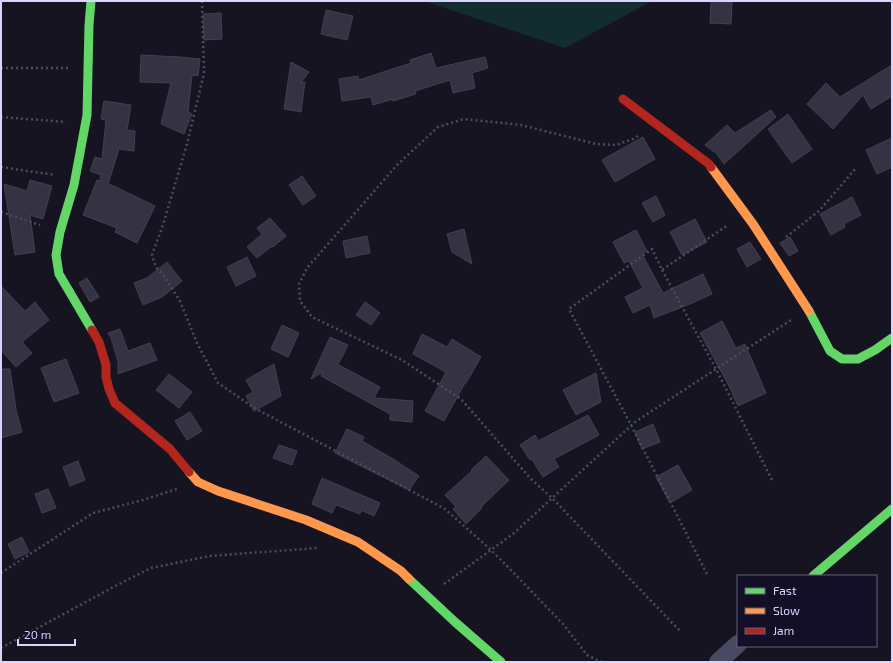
<svg xmlns="http://www.w3.org/2000/svg" width="893" height="663" font-family="'Exo 2',sans-serif">
  <style>
    .green { fill: #132c2d }
    .building { fill: #343243; stroke: #433f54 }
    .lines { fill: none; stroke-linecap: round; stroke-linejoin: round }
    .path { stroke: #44505f; stroke-width: 2.5; stroke-dasharray: 2 3; stroke-linecap: butt }
    .street { stroke: #4a4962; stroke-width: 18 }
    .fast { stroke: #63d668; stroke-width: 9 }
    .slow { stroke: #ff974d; stroke-width: 9 }
    .jam { stroke: #b3261e; stroke-width: 9 }
  </style>
  <rect width="100%" height="100%" fill="#161421"/>
  <!-- green -->
  <path class="green" d="M 424,1 L 652,1 L 565,48 Z"/>
  <!-- building -->
  <path class="building" d="M 711,1 L 732,1 L 731,24 L 710,23 Z
    M 326,10 L 353,16 L 347,40 L 321,34 Z
    M 221,13 L 222,39 L 204,40 L 203,14 Z
    M 431,53 L 436,68 L 485,57 L 488,68 L 472,73 L 475,88 L 453,93 L 450,80 L 415,91 L 416,94 L 393,101 L 393,99 L 373,105 L 371,97 L 342,101 L 339,79 L 358,76 L 359,80 L 411,63 L 410,60 Z
    M 141,55 L 180,57 L 200,59 L 198,76 L 192,75 L 188,112 L 192,114 L 184,134 L 161,124 L 171,83 L 140,82 Z
    M 291,62 L 309,72 L 301,83 L 305,82 L 301,112 L 284,109 Z
    M 892,65 L 892,96 L 871,109 L 863,95 L 833,129 L 807,104 L 826,83 L 840,97 Z
    M 104,101 L 131,105 L 127,130 L 135,131 L 134,151 L 119,149 L 108,184 L 116,187 L 155,206 L 137,243 L 115,232 L 117,228 L 83,215 L 97,180 L 100,181 L 101,175 L 90,171 L 95,157 L 102,159 L 106,120 L 101,119 Z
    M 771,110 L 776,117 L 724,164 L 717,154 L 705,145 L 727,125 L 735,133 Z
    M 788,114 L 812,149 L 792,163 L 768,129 Z
    M 643,137 L 655,159 L 615,182 L 602,160 Z
    M 892,138 L 892,167 L 877,174 L 866,150 Z
    M 302,176 L 316,196 L 303,205 L 289,185 Z
    M 30,180 L 52,186 L 43,219 L 30,215 L 35,252 L 15,255 L 4,184 L 27,191 Z
    M 656,196 L 665,215 L 653,222 L 642,203 Z
    M 852,197 L 861,215 L 844,224 L 845,227 L 831,235 L 820,214 Z
    M 270,218 L 286,236 L 273,247 L 272,246 L 257,258 L 247,247 L 262,234 L 257,228 Z
    M 695,219 L 707,242 L 682,255 L 670,232 Z
    M 464,229 L 472,264 L 452,252 L 447,234 Z
    M 636,230 L 647,251 L 642,254 L 663,293 L 703,274 L 712,294 L 690,304 L 654,318 L 650,305 L 633,313 L 625,297 L 643,288 L 629,261 L 624,263 L 613,242 Z
    M 367,236 L 370,253 L 346,258 L 343,241 Z
    M 790,237 L 798,251 L 789,256 L 780,243 Z
    M 750,242 L 761,259 L 747,267 L 737,249 Z
    M 247,257 L 256,276 L 236,286 L 227,267 Z
    M 167,262 L 182,281 L 162,297 L 143,305 L 134,283 L 147,278 Z
    M 87,278 L 99,297 L 90,302 L 79,283 Z
    M 1,286 L 25,311 L 35,302 L 49,320 L 22,342 L 32,353 L 16,367 L 1,350 Z
    M 365,302 L 380,313 L 371,325 L 356,315 Z
    M 722,321 L 736,348 L 745,344 L 766,393 L 738,406 L 729,386 L 700,333 Z
    M 282,325 L 299,333 L 288,357 L 271,349 Z
    M 120,329 L 128,351 L 150,343 L 157,360 L 118,374 L 118,361 L 111,338 L 108,333 Z
    M 422,334 L 447,347 L 452,339 L 481,357 L 466,383 L 465,383 L 444,421 L 425,411 L 446,372 L 413,354 Z
    M 330,337 L 348,345 L 339,363 L 337,364 L 380,387 L 374,398 L 413,401 L 412,422 L 390,420 L 390,414 L 321,376 L 323,372 L 311,379 Z
    M 66,359 L 79,393 L 54,402 L 41,368 Z
    M 274,364 L 281,396 L 254,411 L 246,396 L 253,392 L 246,380 Z
    M 1,369 L 10,369 L 16,410 L 22,432 L 1,438 Z
    M 596,373 L 601,402 L 576,415 L 563,390 Z
    M 169,374 L 192,392 L 179,408 L 156,390 Z
    M 190,412 L 202,431 L 187,440 L 175,421 Z
    M 588,415 L 599,435 L 554,459 L 559,467 L 543,477 L 531,458 L 530,460 L 520,445 L 535,435 L 538,441 Z
    M 653,424 L 660,442 L 642,449 L 635,432 Z
    M 347,429 L 364,437 L 362,441 L 393,459 L 419,476 L 409,490 L 335,453 Z
    M 279,445 L 297,451 L 292,465 L 273,458 Z
    M 486,456 L 509,480 L 481,507 L 482,508 L 466,524 L 453,509 L 456,507 L 445,495 L 472,471 L 471,470 Z
    M 78,461 L 85,480 L 70,486 L 63,467 Z
    M 678,465 L 692,490 L 670,503 L 656,477 Z
    M 322,478 L 380,503 L 374,516 L 361,510 L 360,514 L 336,505 L 332,513 L 312,504 Z
    M 48,489 L 56,508 L 42,513 L 35,494 Z
    M 22,537 L 29,552 L 15,559 L 8,544 Z"/>
  <g class="lines">
    <!-- path -->
    <path class="path" d="M 202,1 L 204,73 L 187,144 L 163,225 L 152,255 L 156,267 L 164,276 L 180,301 L 197,343 L 218,383 L 256,409 L 387,478 L 445,509 L 491,550 L 509,568 L 563,624 L 587,655 L 602,662
      M 1,68 L 68,68
      M 1,117 L 66,122
      M 638,136 L 633,139 L 616,145 L 596,144 L 521,125 L 464,119 L 438,127 L 397,165 L 307,268 L 299,284 L 300,301 L 312,317 L 402,360 L 461,399 L 531,479 L 552,498 L 681,632
      M 1,167 L 55,175
      M 1,212 L 40,225
      M 786,237 L 819,211 L 856,168
      M 662,270 L 716,369 L 773,482
      M 1,573 L 93,513 L 143,500 L 177,489
      M 707,574 L 631,425 L 569,309 L 652,249 L 662,270 L 728,225
      M 444,584 L 513,534 L 635,422 L 791,320
      M 1,648 L 119,584 L 151,568 L 209,556 L 317,548"/>
    <!-- street -->
    <path class="street" d="M 718,662 L 738,644"/>
    <!-- fast -->
    <path class="fast" d="M 91,1 L 89,25 L 87,115 L 74,185 L 60,232 L 56,255 L 59,274 L 92,330
      M 809,311 L 830,351 L 842,359 L 858,359 L 875,350 L 892,338
      M 813,576 L 892,509
      M 409,579 L 455,622 L 501,662"/>
    <!-- slow -->
    <path class="slow" d="M 711,167 L 753,224 L 809,311
      M 189,472 L 198,482 L 218,491 L 306,520 L 358,542 L 401,571 L 409,579"/>
    <!-- jam -->
    <path class="jam" d="M 623,99 L 709,164 L 711,167
      M 92,330 L 99,342 L 106,365 L 106,377 L 109,389 L 115,403 L 170,449 L 189,472"/>
  </g>
  <!-- border -->
  <rect width="893" height="663" fill="none" stroke="#d9d4ff" stroke-width="4"/>
  <!-- legend -->
  <rect x="737" y="575" width="140" height="72" fill="#130f26" stroke="#625e7d"/>
  <rect x="745" y="588" width="20" height="6" fill="#63d668" stroke="#625e7d"/>
  <text x="773" y="595" font-size="12" fill="#d9d4ff">Fast</text>
  <rect x="745" y="608" width="20" height="6" fill="#ff974d" stroke="#625e7d"/>
  <text x="773" y="615" font-size="12" fill="#d9d4ff">Slow</text>
  <rect x="745" y="628" width="20" height="6" fill="#b3261e" stroke="#625e7d"/>
  <text x="773" y="635" font-size="12" fill="#d9d4ff">Jam</text>
  <!-- scale -->
  <path d="M18 639v6h57v-6" fill="none" stroke="#d9d4ff" stroke-width="2"/>
  <text x="24" y="639" font-size="12" fill="#d9d4ff" stroke="#130f26" stroke-width="3" paint-order="stroke">20 m</text>
</svg>
